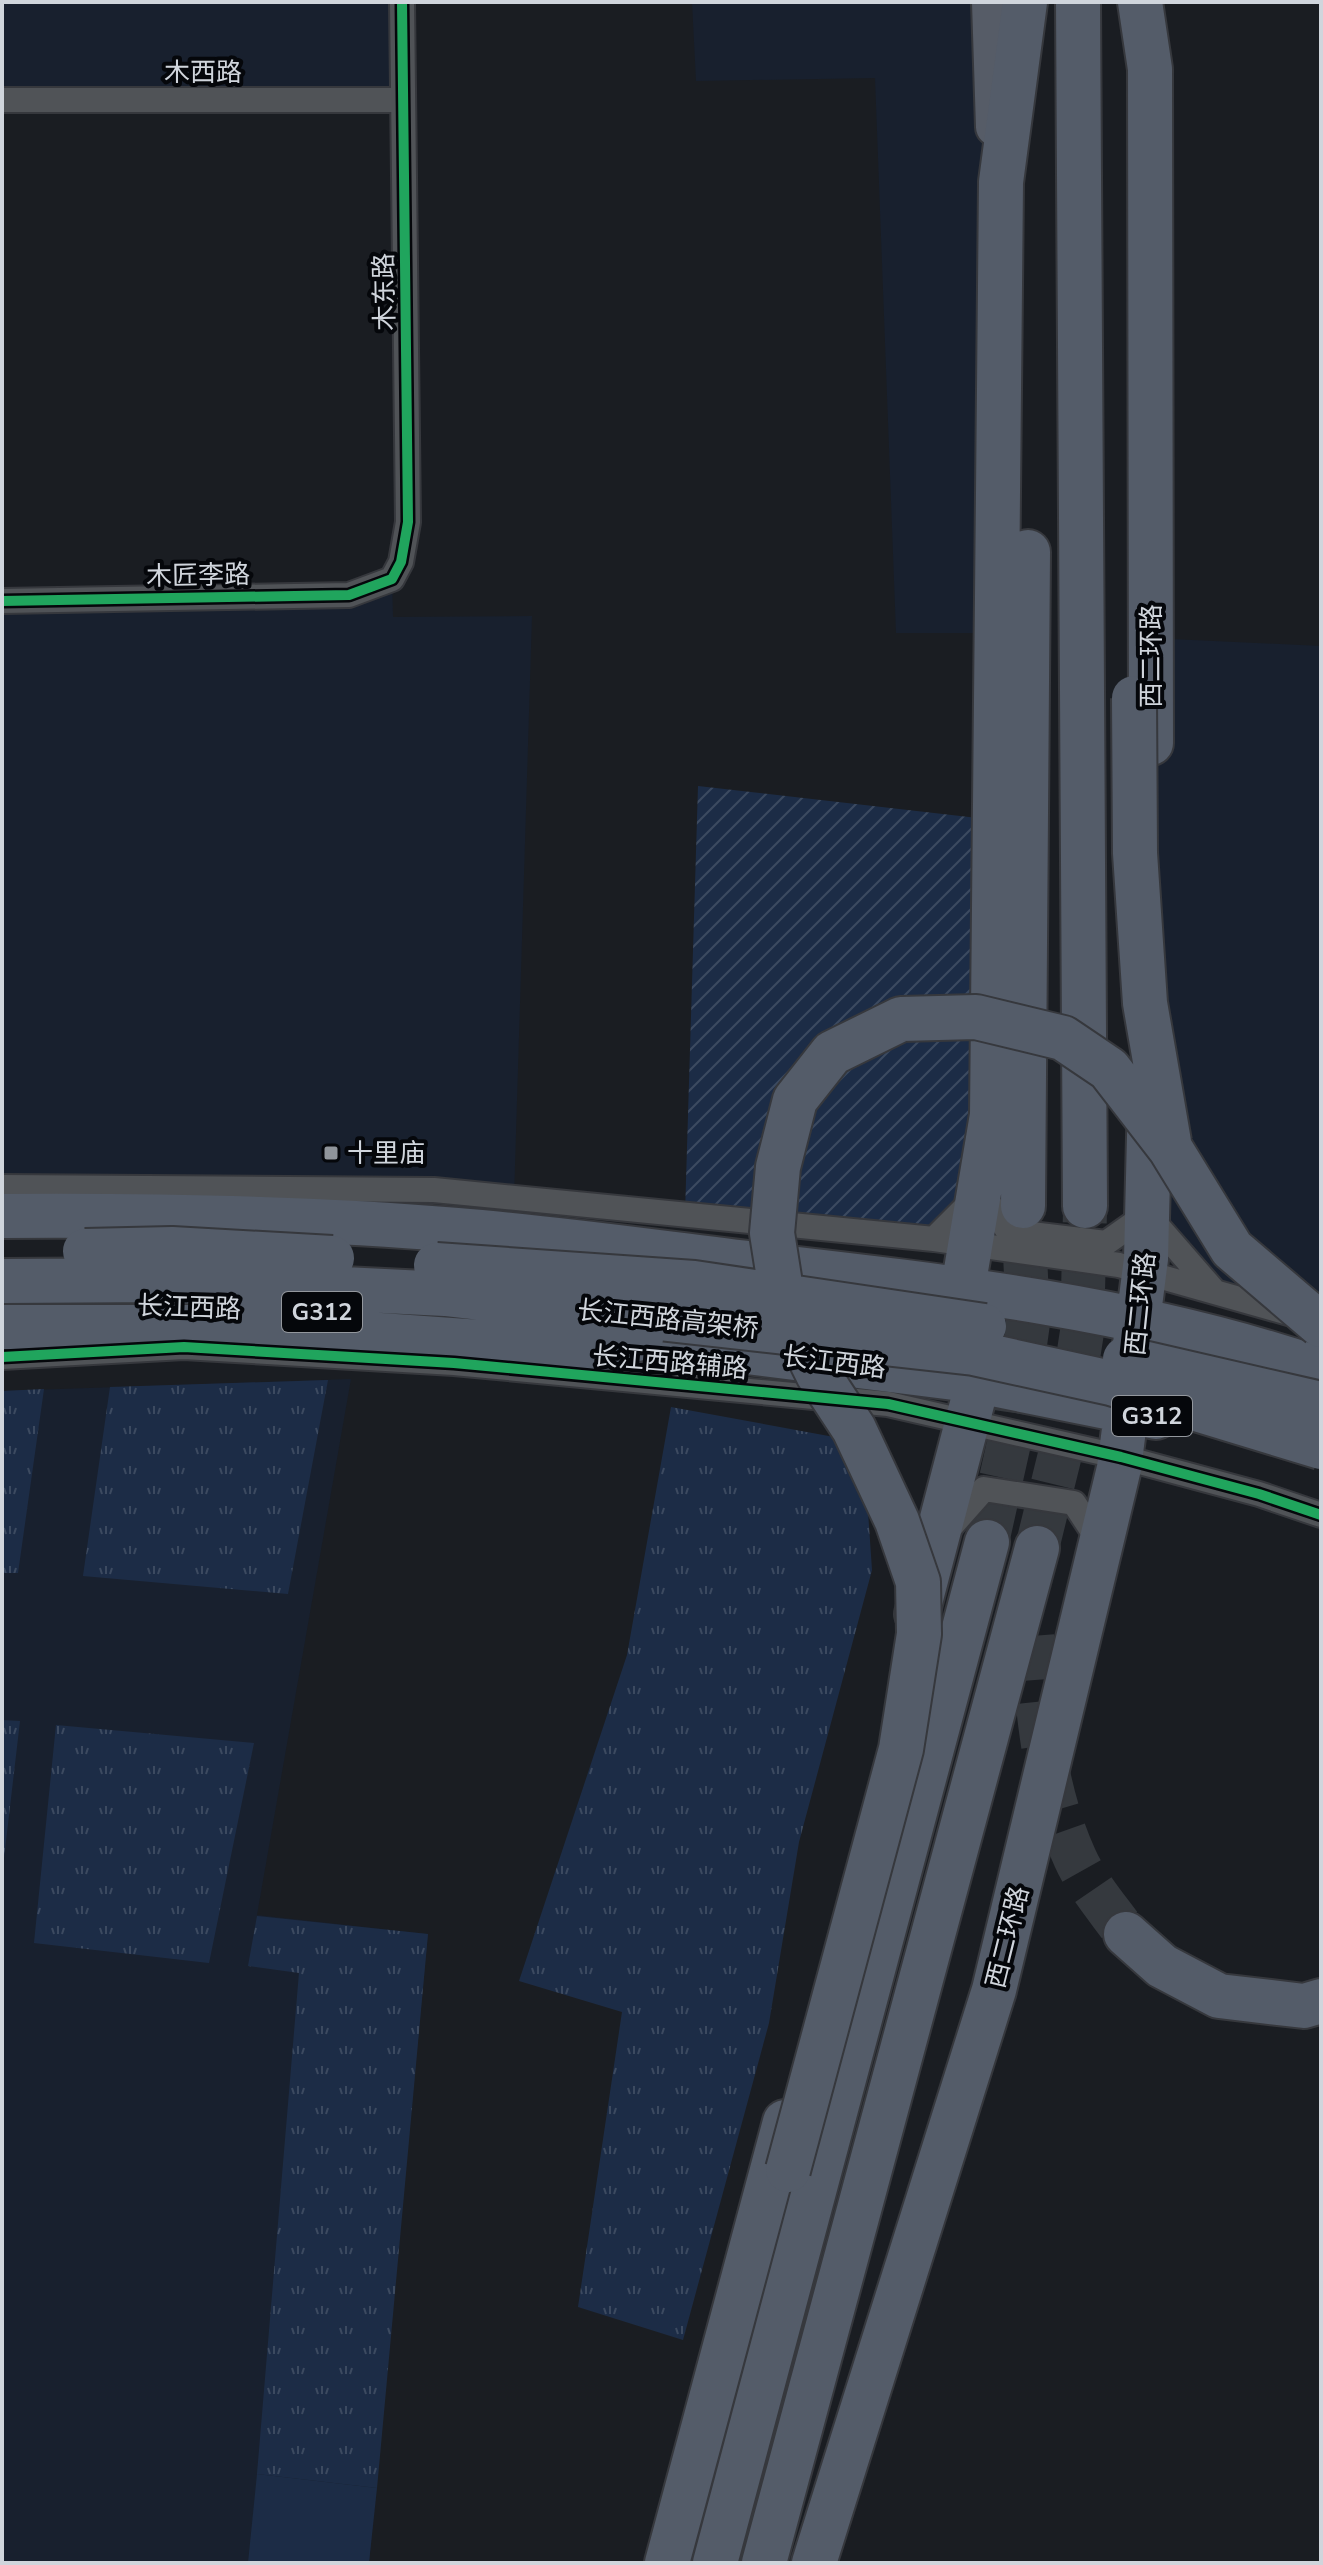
<svg xmlns="http://www.w3.org/2000/svg" width="1323" height="2565" font-family="'Nunito Sans','Noto Sans SC',sans-serif">
  <style>
    .built { fill: #18202e }
    .grass { fill: url(#grass-tufts) }
    .garden { fill: url(#garden-furrows) }
    .pitch { fill: #1c2c46 }
    .lines { fill: none; stroke-linecap: round; stroke-linejoin: round }
    .highway-tunnel { stroke: #35393e; stroke-width: 44; stroke-dasharray: 44 22; stroke-linecap: butt }
    .street-casing { stroke: #36383d; stroke-width: 28 }
    .primary-casing { stroke: #36383d; stroke-width: 42 }
    .highway-casing { stroke: #36383d; stroke-width: 48 }
    .street { stroke: #505357; stroke-width: 24 }
    .primary { stroke: #565c67; stroke-width: 38 }
    .highway { stroke: #545c69; stroke-width: 44 }
    .highway-bridge-casing { stroke: #36383d; stroke-width: 48; stroke-linecap: butt }
    .highway-bridge { stroke: #545c69; stroke-width: 44 }
    .cycleway-casing { stroke: #05070b; stroke-width: 15 }
    .cycleway { stroke: #20a55d; stroke-width: 10 }
    .poi-dot { fill: #90959b; stroke: #05070b; stroke-width: 3 }
    .labels { text-anchor: middle; stroke-width: 8; stroke-linejoin: round; paint-order: stroke }
    .shield { fill: #05070b; stroke: #93979d; stroke-width: 2 }
    .shield-label { font-size: 24px; font-weight: bold; fill: #d0d5dc }
    .street-label { font-size: 26px; fill: #d0d5dc; stroke: #05070b }
    .poi-label { font-size: 26px; fill: #d0d5dc; stroke: #05070b; text-anchor: start }
  </style>
  <defs>
    <pattern id="grass-tufts" width="24" height="20" patternUnits="userSpaceOnUse" patternTransform="scale(2)"><rect width="24" height="20" fill="#1c2c46"/><path d="M3 7l-1-3M5 7V3M7 7l1-3M15 17l-1-3M17 17v-4M19 17l1-3" fill="none" stroke="#3c4a60"/></pattern>
    <pattern id="garden-furrows" width="10" height="10" patternUnits="userSpaceOnUse" patternTransform="scale(2)"><rect width="10" height="10" fill="#1c2c46"/><path d="M-1 1l2-2M0 10L10 0M9 11l2-2" fill="none" stroke="#3c4a60"/></pattern>
  </defs>
  <rect width="100%" height="100%" fill="#1a1d22"/>
  <!-- built -->
  <path class="built" d="M 2,2 L 402,2 L 403,100 L 2,100 Z
    M 692,2 L 991,2 L 996,633 L 896,633 L 875,78 L 696,81 Z
    M 392,579 L 393,617 L 532,616 L 514,1198 L 2,1187 L 2,601 L 349,595 Z
    M 1150,638 L 1321,646 L 1321,1325 L 1215,1291 L 1147,1214 Z
    M 351,1379 L 257,1915 L 428,1934 L 369,2563 L 2,2563 L 2,1391 Z"/>
  <!-- grass -->
  <path class="grass" d="M 328,1380 L 288,1594 L 83,1576 L 110,1387 Z
    M 44,1389 L 18,1573 L 2,1573 L 2,1391 Z
    M 671,1407 L 834,1437 L 867,1497 L 872,1570 L 799,1842 L 769,2023 L 683,2340 L 578,2307 L 622,2012 L 519,1981 L 627,1655 Z
    M 2,1720 L 20,1721 L 2,1875 Z
    M 56,1725 L 254,1743 L 209,1963 L 34,1943 Z
    M 257,1916 L 428,1934 L 377,2488 L 257,2474 L 299,1973 L 248,1966 Z"/>
  <!-- garden -->
  <path class="garden" d="M 698,786 L 995,820 L 981,1192 L 934,1239 L 685,1214 Z"/>
  <!-- pitch -->
  <path class="pitch" d="M 257,2474 L 377,2488 L 369,2563 L 248,2563 Z"/>
  <g class="lines">
    <!-- highway-tunnel -->
    <path class="highway-tunnel" d="M 987,1542 L 1015,1416 L 1028,1323 L 1023,1206
      M 1037,1548 L 1068,1422 L 1082,1332 L 1085,1211
      M 1032,1636 C 1038,1713 1043,1787 1075,1858 C 1087,1885 1109,1910 1126,1934"/>
    <defs>
      <path id="street" d="M 2,100 L 403,100
        M 2,601 L 349,595 L 392,579 L 401,562 L 408,522 L 402,2
        M 2,1187 L 434,1190 L 934,1239 L 1119,1265 L 1292,1314
        M 934,1239 L 981,1192 L 1008,1231 L 1106,1243 L 1147,1214 L 1214,1291
        M 2,1357 L 184,1347 L 454,1363 L 888,1404 L 1121,1457 L 1259,1494 L 1321,1515
        M 946,1532 L 984,1489 L 1074,1503 L 1101,1544"/>
      <path id="primary" d="M 991,2 L 995,127"/>
      <path id="highway" d="M 1078,2 L 1085,1206
        M 1140,2 L 1150,69 L 1151,743
        M 1023,1206 L 1028,552
        M 2,1216 C 153,1215 306,1217 457,1230 C 559,1238 661,1253 763,1265 C 947,1286 1145,1309 1321,1370
        M 372,1314 L 527,1326
        M 603,1334 L 978,1381 L 1156,1417
        M 917,1614 L 978,1381 L 963,1288 L 992,1115 L 1001,182 L 1025,2
        M 1126,1934 L 1162,1966 L 1219,1996 L 1304,2006 L 1321,2001
        M 667,2563 L 785,2122
        M 715,2563 L 987,1542
        M 764,2563 L 1037,1548
        M 814,2563 L 994,1990 L 1119,1468 L 1146,1259 L 1150,1096"/>
    </defs>
    <!-- street casing -->
    <use href="#street" class="street-casing"/>
    <!-- primary casing -->
    <use href="#primary" class="primary-casing"/>
    <!-- highway casing -->
    <use href="#highway" class="highway-casing"/>
    <!-- street -->
    <use href="#street" class="street"/>
    <!-- primary -->
    <use href="#primary" class="primary"/>
    <!-- highway -->
    <use href="#highway" class="highway"/>
    <defs>
      <path id="highway-bridge" d="M 1134,698 L 1135,853 L 1145,1003 L 1169,1142
        M 85,1251 L 172,1249 L 332,1258
        M 436,1265 L 694,1283 L 984,1326
        M 2,1281 L 161,1280 L 445,1294 L 974,1353 L 1111,1383 L 1321,1447
        M 2,1327 L 266,1327 L 594,1350 L 641,1338
        M 1125,1359 L 1321,1404
        M 788,2170 L 901,1749 L 919,1634 L 918,1582 L 897,1521 L 854,1429 L 818,1374 L 783,1303 L 772,1233 L 778,1167 L 795,1100 L 832,1053 L 901,1019 L 976,1017 L 1063,1038 L 1109,1069 L 1170,1148 L 1232,1249 L 1321,1325"/>
    </defs>
    <!-- highway-bridge casing -->
    <use href="#highway-bridge" class="highway-bridge-casing"/>
    <!-- highway-bridge -->
    <use href="#highway-bridge" class="highway-bridge"/>
    <defs>
      <path id="cycleway" d="M 2,601 L 349,595 L 392,579 L 401,562 L 408,522 L 402,2
        M 2,1357 L 184,1347 L 454,1363 L 888,1404 L 1121,1457 L 1259,1494 L 1321,1515"/>
    </defs>
    <!-- cycleway casing -->
    <use href="#cycleway" class="cycleway-casing"/>
    <!-- cycleway -->
    <use href="#cycleway" class="cycleway"/>
  </g>
  <!-- markers -->
  <rect class="poi-dot" x="323" y="1145" width="16" height="16" rx="4"/>
  <g class="labels">
    <!-- shield labels -->
    <g class="shield">
      <rect x="282" y="1292" width="80" height="40" rx="6"/>
      <rect x="1112" y="1396" width="80" height="40" rx="6"/>
    </g>
    <g class="shield-label">
      <text x="322" y="1320">G312</text>
      <text x="1152" y="1424">G312</text>
    </g>
    <!-- street labels -->
    <g class="street-label">
      <text x="203" y="81">木西路</text>
      <text transform="translate(384 292) rotate(-91)" y="9">木东路</text>
      <text transform="translate(198 575) rotate(-1)" y="9">木匠李路</text>
      <text transform="translate(1151 656) rotate(-90)" y="9">西二环路</text>
      <text transform="translate(1140 1304) rotate(-84)" y="9">西二环路</text>
      <text transform="translate(189 1307) rotate(2)" y="9">长江西路</text>
      <text transform="translate(668 1319) rotate(6)" y="9">长江西路高架桥</text>
      <text transform="translate(670 1362) rotate(5)" y="9">长江西路辅路</text>
      <text transform="translate(834 1362) rotate(7)" y="9">长江西路</text>
      <text transform="translate(1007 1937) rotate(-76)" y="9">西二环路</text>
    </g>
    <!-- poi labels -->
    <g class="poi-label">
      <text x="347" y="1162">十里庙</text>
    </g>
  </g>
  <!-- border -->
  <rect width="1323" height="2565" fill="none" stroke="#d0d5dc" stroke-width="8"/>
</svg>
